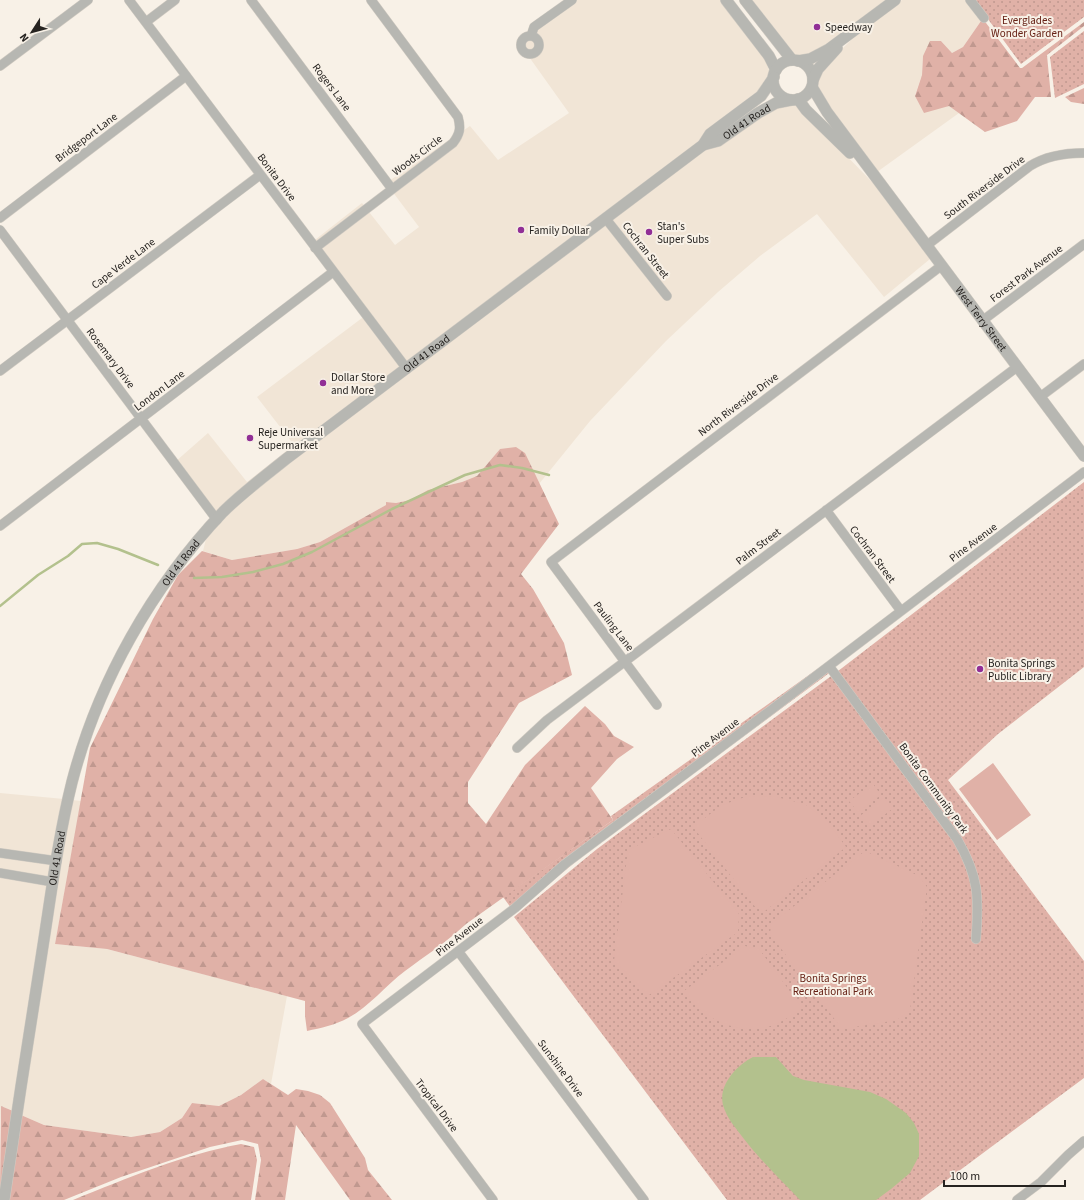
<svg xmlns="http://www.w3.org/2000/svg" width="1084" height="1200" font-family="'Source Sans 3',sans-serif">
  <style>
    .built { fill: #f1e5d6 }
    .grass { fill: url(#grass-dots) }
    .forest { fill: url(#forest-firs) }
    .pitch { fill: #e0b1a7 }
    .water { fill: #b3c18d }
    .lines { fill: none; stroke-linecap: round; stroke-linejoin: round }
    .stream { stroke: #b3c18d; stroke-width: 2.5 }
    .minor-casing { stroke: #d2ccc3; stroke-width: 10 }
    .tertiary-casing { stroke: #d2ccc3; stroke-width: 12 }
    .minor { stroke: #b7b7b2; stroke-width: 9 }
    .tertiary { stroke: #b7b7b2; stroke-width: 11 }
    .poi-dot { fill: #912f96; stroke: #f8f1e7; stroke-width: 1.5 }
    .labels { text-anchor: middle; stroke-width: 4; stroke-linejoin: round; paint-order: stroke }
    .park-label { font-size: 11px; fill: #662115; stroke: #f8f1e7 }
    .poi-label { font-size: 11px; fill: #262320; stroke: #f8f1e7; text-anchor: start }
    .street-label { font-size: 11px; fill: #262320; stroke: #f8f1e7 }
  </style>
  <defs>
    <pattern id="grass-dots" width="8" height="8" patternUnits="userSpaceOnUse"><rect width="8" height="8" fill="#e0b1a7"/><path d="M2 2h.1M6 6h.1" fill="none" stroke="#c0988f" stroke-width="1.8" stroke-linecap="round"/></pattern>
    <pattern id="forest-firs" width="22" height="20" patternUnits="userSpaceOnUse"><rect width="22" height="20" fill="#e0b1a7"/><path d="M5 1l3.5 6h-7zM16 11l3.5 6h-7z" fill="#c0988f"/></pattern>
  </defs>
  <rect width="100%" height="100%" fill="#f8f1e7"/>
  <!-- built -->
  <path class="built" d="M 572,0 L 720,0 L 765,59 L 770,73 L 758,93 L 700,141 L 209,521 L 212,510 L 175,462 L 208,433 L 247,482 L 294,445 L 257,397 L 366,315 L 311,243 L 362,203 L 395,245 L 419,227 L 386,183 L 470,126 L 498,160 L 569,113 L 517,40 Z
    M 751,0 L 888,0 L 827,46 L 809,54 L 799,56 L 796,55 L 796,56 Z
    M 902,0 L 969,0 L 981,21 L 963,47 L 952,53 L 941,41 L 923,56 L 922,75 L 915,95 L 949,106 L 959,113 L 877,172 L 830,109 L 817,86 L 817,84 L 822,71 L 840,51 L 860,31 Z
    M 791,104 L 796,104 L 874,184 L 930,259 L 884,297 L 817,214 L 760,256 L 718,292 L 666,341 L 590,421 L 539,484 L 536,477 L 500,449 L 477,476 L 462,482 L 428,490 L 410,500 L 396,503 L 386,502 L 386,505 L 320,542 L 297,549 L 232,560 L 203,551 L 206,539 L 228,513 L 260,485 L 703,150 L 705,151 L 706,149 L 777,107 Z
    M 0,793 L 64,799 L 13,1111 L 1,1106 L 0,1123 Z
    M 72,800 L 81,801 L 55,944 L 107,949 L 287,996 L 271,1084 L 263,1079 L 241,1095 L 219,1106 L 192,1103 L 182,1118 L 160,1132 L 131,1137 L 44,1125 L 21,1115 L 61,862 Z"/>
  <!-- grass -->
  <path class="grass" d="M 974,0 L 1084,0 L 1084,17 L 1021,64 Z
    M 1084,31 L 1084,84 L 1055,98 L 1050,57 Z
    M 1084,482 L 1084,667 L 998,734 L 948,780 L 1084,961 L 1084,1078 L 920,1200 L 727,1200 L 514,917 L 597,849 L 842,668 Z
    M 830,660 L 836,668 L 595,846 L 514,912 L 503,897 L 613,820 L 611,816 Z"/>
  <!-- forest -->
  <path class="forest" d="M 980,15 L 1020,68 L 1022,68 L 1084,22 L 1084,26 L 1047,55 L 1051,97 L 1035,97 L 1017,121 L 985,132 L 949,106 L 924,113 L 915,96 L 922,75 L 923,56 L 930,41 L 941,41 L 952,53 L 963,47 L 981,21 Z
    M 1084,88 L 1084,104 L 1071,102 L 1065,97 Z
    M 516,447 L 525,453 L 559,524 L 521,574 L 533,589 L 564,643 L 572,675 L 519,703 L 468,782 L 468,803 L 486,824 L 525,765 L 585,706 L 605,724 L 614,736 L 634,747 L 617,759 L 591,788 L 613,820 L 466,924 C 447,942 425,956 405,971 C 385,986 370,1006 348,1018 C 335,1025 321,1028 307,1031 L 305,1016 L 305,1001 L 107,949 L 55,944 L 90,748 L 153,619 L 178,575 L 202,551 L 232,560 L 297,549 L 320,542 L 386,505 L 386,502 L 396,503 L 410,500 L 428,490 L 462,482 L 477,476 L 500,449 Z
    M 263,1079 L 288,1095 L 296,1089 L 308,1091 L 320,1095 L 330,1103 L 365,1158 L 368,1170 L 392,1200 L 350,1200 L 296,1125 L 285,1200 L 255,1200 L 261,1160 L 258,1144 L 242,1140 L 210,1147 L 121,1177 L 64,1200 L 8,1200 L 21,1115 L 44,1125 L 131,1137 L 160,1132 L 182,1118 L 192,1103 L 219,1106 L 241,1095 Z
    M 1,1106 L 13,1111 L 0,1193 Z
    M 241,1144 L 254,1147 L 257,1160 L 251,1200 L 73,1200 C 127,1178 185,1154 241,1144 Z"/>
  <!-- pitch -->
  <path class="pitch" d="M 993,763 L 1031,815 L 997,840 L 959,789 Z
    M 873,784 L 881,795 L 858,812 L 849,801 Z
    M 748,796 L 776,797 L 805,804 L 827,821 L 846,847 L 765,911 L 756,908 L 693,827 L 722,805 Z
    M 883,798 L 892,809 L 868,827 L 860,816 Z
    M 671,829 L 739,914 L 738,932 L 649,995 L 614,961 L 628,850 Z
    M 865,851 L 919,876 L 927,887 L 910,1010 L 897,1020 L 842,1029 L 770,934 L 771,924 Z
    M 745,946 L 759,949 L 802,1008 C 794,1014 785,1020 776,1024 C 749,1035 719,1026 698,1008 C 693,1003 688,997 684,991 Z"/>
  <!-- water -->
  <path class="water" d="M 753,1057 L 776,1057 L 793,1076 L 804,1080 L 870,1092 L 886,1099 L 906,1113 L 914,1123 L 919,1134 L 919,1156 L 910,1173 L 891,1189 L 876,1200 L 800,1200 C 781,1180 761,1161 744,1139 C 736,1128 727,1119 723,1105 C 718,1085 737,1065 753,1057 Z"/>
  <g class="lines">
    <!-- stream -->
    <path class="stream" d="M 194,578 L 222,577 L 253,572 L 283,564 L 312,552 L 392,509 L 465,475 L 500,465 L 522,468 L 549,475
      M 0,606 L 38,575 L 68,556 L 82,544 L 97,543 L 118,549 L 158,565"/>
    <defs>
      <path id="minor" d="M 129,0 L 407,369
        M 251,0 L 392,189
        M 970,0 L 984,18
        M 146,22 L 175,0
        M 531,36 L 534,27 L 572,0
        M521 45a9 9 0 1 1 18 0a9 9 0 1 1-18 0Z
        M 0,66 L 88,0
        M 0,218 L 186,76
        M 606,219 L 667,296
        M 0,230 L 217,520
        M 926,246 L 1030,166 C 1046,156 1065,153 1084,153
        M 315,248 L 453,143 C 460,134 461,128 458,117 L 371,0
        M 982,321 L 1084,244
        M 0,371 L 260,175
        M 1040,397 L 1084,364
        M 826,510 L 901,611
        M 0,526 L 333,272
        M 829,666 L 957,839 C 979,877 979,897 976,939
        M 657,705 L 551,562 L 941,266
        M 517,748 L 547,720 L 1017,367
        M 0,853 L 57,861
        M 0,873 L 53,882
        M 458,951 L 644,1200
        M 493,1200 L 362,1024 L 515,908 L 565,864 L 771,710 L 1084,472
        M 1017,1200 L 1041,1182 L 1068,1155 L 1084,1141"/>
      <g id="tertiary">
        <path d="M 726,0 L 769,56 L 776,70"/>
        <path d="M 745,0 L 792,60"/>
        <circle cx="793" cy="80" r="20"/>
        <path d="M 798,61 L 810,59 L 829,49 L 895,0"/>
        <path d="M 813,80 L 818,69 L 837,48"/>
        <path id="s1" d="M 812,87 L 827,112 L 1084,456"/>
        <path d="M 798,99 L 806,110 L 850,153"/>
        <path id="s2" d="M 703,145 L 718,141 L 758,113 L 776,103 L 791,100"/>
        <path id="s3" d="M 4,1200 C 16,1117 29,1035 42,952 C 51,895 58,838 72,782 C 98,682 152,587 223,512 C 242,493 265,476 286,459 L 703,145 L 710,134 L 761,96 L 774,77"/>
      </g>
    </defs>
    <!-- minor casing -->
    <use href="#minor" class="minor-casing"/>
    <!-- tertiary casing -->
    <use href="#tertiary" class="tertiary-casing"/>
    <!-- minor -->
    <use href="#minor" class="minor"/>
    <!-- tertiary -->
    <use href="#tertiary" class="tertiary"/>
  </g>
  <!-- markers -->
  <g class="poi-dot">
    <circle cx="817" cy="27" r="4"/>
    <circle cx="521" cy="230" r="4"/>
    <circle cx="649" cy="232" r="4"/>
    <circle cx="323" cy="383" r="4"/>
    <circle cx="250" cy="438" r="4"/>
    <circle cx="980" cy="669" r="4"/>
  </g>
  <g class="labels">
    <!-- park labels -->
    <g class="park-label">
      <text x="1027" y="24">Everglades<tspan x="1027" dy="13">Wonder Garden</tspan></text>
      <text x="833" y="982">Bonita Springs<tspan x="833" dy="13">Recreational Park</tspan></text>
    </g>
    <!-- poi labels -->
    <g class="poi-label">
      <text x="825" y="31">Speedway</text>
      <text x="657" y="230">Stan's<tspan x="657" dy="13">Super Subs</tspan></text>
      <text x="529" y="234">Family Dollar</text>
      <text x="331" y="381">Dollar Store<tspan x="331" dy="13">and More</tspan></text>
      <text x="258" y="436">Reje Universal<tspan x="258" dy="13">Supermarket</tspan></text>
      <text x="988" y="667">Bonita Springs<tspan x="988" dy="13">Public Library</tspan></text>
    </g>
    <!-- street labels -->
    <g class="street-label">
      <text transform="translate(332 87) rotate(53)" y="4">Rogers Lane</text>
      <text dy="4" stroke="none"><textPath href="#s2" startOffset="50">Old 41 Road</textPath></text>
      <text transform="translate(86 137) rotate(-37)" y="4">Bridgeport Lane</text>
      <text transform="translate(417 155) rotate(-37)" y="4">Woods Circle</text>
      <text transform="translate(277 177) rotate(53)" y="4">Bonita Drive</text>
      <text transform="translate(984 187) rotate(-37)" y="4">South Riverside Drive</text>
      <text transform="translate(646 250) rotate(52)" y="4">Cochran Street</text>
      <text transform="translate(123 263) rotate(-37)" y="4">Cape Verde Lane</text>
      <text transform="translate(1026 273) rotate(-37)" y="4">Forest Park Avenue</text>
      <text dy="4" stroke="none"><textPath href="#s1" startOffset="287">West Terry Street</textPath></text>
      <text dy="4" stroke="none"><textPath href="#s3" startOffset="994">Old 41 Road</textPath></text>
      <text transform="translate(111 358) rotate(53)" y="4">Rosemary Drive</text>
      <text transform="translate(159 390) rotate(-37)" y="4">London Lane</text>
      <text transform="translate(738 404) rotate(-37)" y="4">North Riverside Drive</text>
      <text transform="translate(973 542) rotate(-37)" y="4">Pine Avenue</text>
      <text transform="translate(758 546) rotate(-37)" y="4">Palm Street</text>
      <text transform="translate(873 554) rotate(53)" y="4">Cochran Street</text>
      <text dy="4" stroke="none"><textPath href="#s3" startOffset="670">Old 41 Road</textPath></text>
      <text transform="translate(614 626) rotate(53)" y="4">Pauling Lane</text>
      <text transform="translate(715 737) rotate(-37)" y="4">Pine Avenue</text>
      <text transform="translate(934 788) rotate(54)" y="4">Bonita Community Park</text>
      <text dy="4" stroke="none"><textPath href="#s3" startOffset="346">Old 41 Road</textPath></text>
      <text transform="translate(459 936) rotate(-38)" y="4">Pine Avenue</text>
      <text transform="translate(561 1068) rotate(53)" y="4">Sunshine Drive</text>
      <text transform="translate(437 1105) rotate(53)" y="4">Tropical Drive</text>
    </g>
  </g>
  <!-- north arrow -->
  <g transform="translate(32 32) rotate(234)" stroke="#f8f1e7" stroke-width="3" paint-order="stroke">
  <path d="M0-3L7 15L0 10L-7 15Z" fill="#262320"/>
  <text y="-6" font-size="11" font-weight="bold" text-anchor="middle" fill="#262320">N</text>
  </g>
  <!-- scale -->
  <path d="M944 1180v6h121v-6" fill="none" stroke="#262320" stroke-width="2"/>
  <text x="950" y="1180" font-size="12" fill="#262320" stroke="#f8f1e7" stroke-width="3" paint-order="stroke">100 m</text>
</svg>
